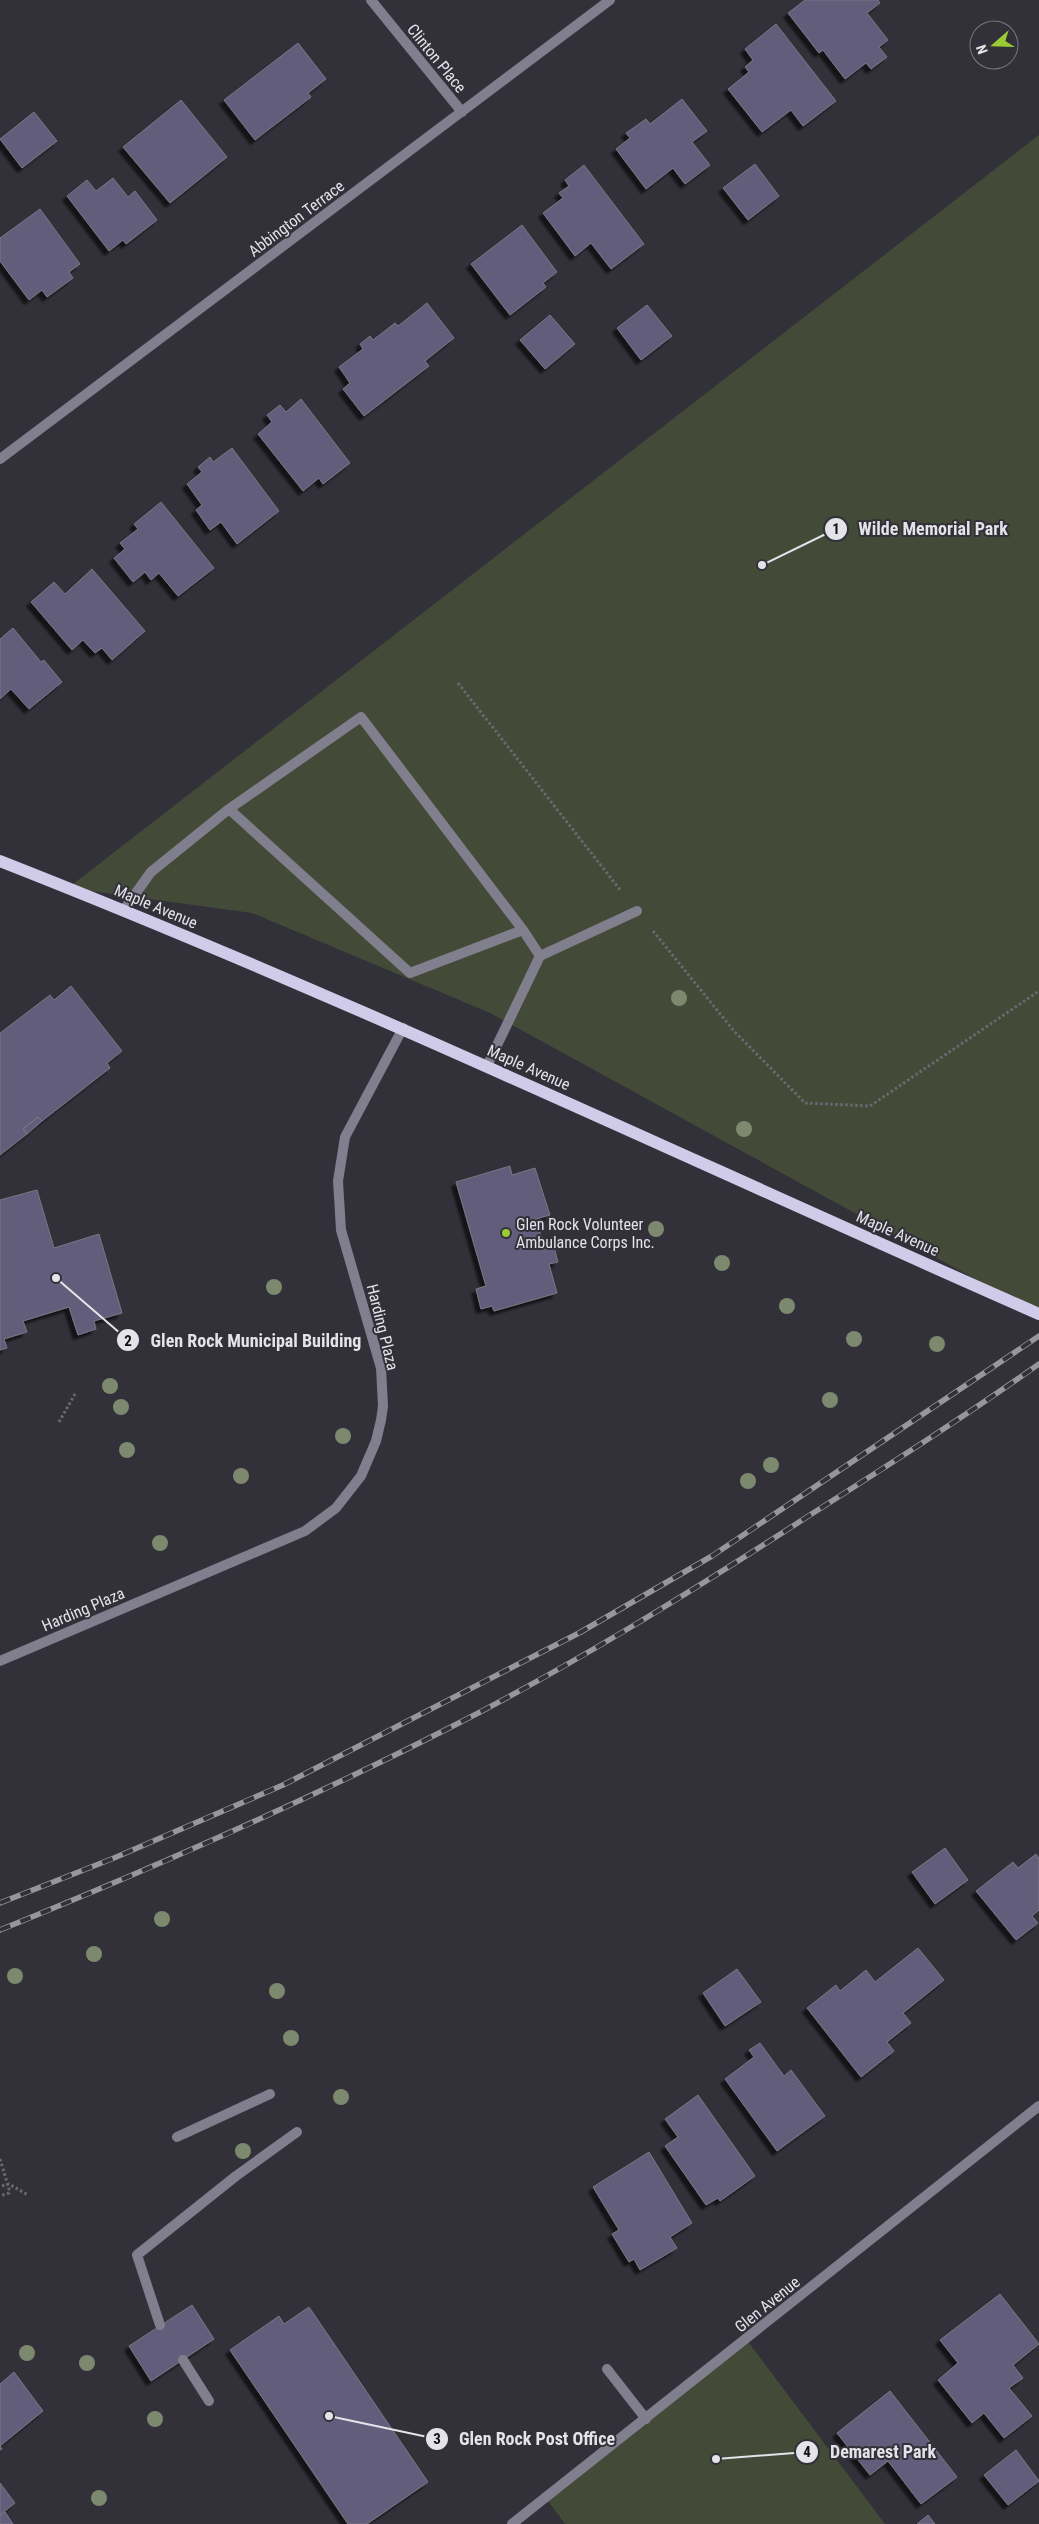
<svg xmlns="http://www.w3.org/2000/svg" width="1039" height="2524" font-family="'Roboto Condensed',sans-serif">
  <style>
    .green { fill: #434b38 }
    .building { fill: #635d7c; stroke: #797782; filter: url(#shadow) }
    .lines { fill: none; stroke-linecap: round; stroke-linejoin: round }
    .path { stroke: #6a6870; stroke-width: 3; stroke-dasharray: 2.5 2.5; stroke-linecap: butt }
    .lane { stroke: #817e8d; stroke-width: 10 }
    .street { stroke: #817e8d; stroke-width: 10 }
    .primary { stroke: #d0cbe9; stroke-width: 12 }
    .rail-casing { stroke: #98969d; stroke-width: 5.5 }
    .rail { stroke: #323039; stroke-width: 4; stroke-dasharray: 11; stroke-linecap: butt }
    .tree { fill: #7d896e }
    .poi-dot { fill: #9bcb33; stroke: #323039; stroke-width: 2 }
    .labels { text-anchor: middle; stroke-width: 4; stroke-linejoin: round; paint-order: stroke }
    .street-label { font-size: 16px; fill: #e4e3e9; stroke: #323039 }
    .poi-label { font-size: 16px; fill: #e4e3e9; stroke: #323039; text-anchor: start }
    .leader { fill: none; stroke: #e4e3e9; stroke-width: 2 }
    .callout-dot { fill: #e4e3e9; stroke: #323039; stroke-width: 2 }
    .mark-label { font-size: 15px; text-anchor: middle; font-weight: bold; fill: #111 }
    .callout-label { font-size: 18px; text-anchor: middle; font-weight: bold; fill: #e4e3e9; stroke: #323039; stroke-width: 4; stroke-linejoin: round; paint-order: stroke }
  </style>
  <defs>
    <filter id="shadow"><feDropShadow dx="-4.5" dy="4.5" stdDeviation="1" flood-color="#0009"/></filter>
  </defs>
  <rect width="100%" height="100%" fill="#323039"/>
  <!-- green -->
  <path class="green" d="M 1039,135 L 1039,1314 L 490,1013 L 252,913 L 68,888 Z
    M 746,2339 L 885,2524 L 565,2524 L 546,2498 Z"/>
  <!-- building -->
  <path class="building" d="M 805,0 L 878,0 L 880,3 L 867,13 L 888,40 L 879,47 L 887,57 L 871,69 L 866,63 L 845,79 L 823,50 L 819,53 L 788,13 Z
    M 776,24 L 836,101 L 803,126 L 791,110 L 762,132 L 728,89 L 749,72 L 745,67 L 753,60 L 745,49 Z
    M 298,43 L 326,79 L 308,93 L 311,97 L 255,140 L 224,100 Z
    M 682,99 L 707,131 L 692,142 L 710,165 L 685,184 L 673,168 L 646,189 L 616,149 L 630,138 L 626,133 L 646,119 L 650,124 Z
    M 181,100 L 227,157 L 170,203 L 123,147 Z
    M 34,112 L 57,141 L 22,168 L 0,139 Z
    M 755,164 L 779,196 L 748,220 L 723,188 Z
    M 584,165 L 644,244 L 611,269 L 591,243 L 575,256 L 543,213 L 563,198 L 559,193 L 569,186 L 565,180 Z
    M 113,178 L 128,197 L 135,191 L 157,220 L 126,244 L 123,240 L 109,251 L 67,196 L 87,180 L 96,191 Z
    M 40,209 L 80,264 L 69,272 L 73,278 L 47,297 L 42,290 L 29,300 L 0,261 L 0,238 Z
    M 522,225 L 557,272 L 543,283 L 546,287 L 510,315 L 471,264 Z
    M 427,303 L 454,338 L 425,361 L 429,366 L 364,416 L 343,389 L 350,383 L 339,367 L 363,349 L 360,344 L 370,336 L 373,340 L 395,323 L 398,326 Z
    M 647,305 L 672,336 L 641,360 L 617,328 Z
    M 550,315 L 575,344 L 545,369 L 520,340 Z
    M 301,399 L 350,463 L 323,484 L 319,478 L 303,491 L 258,434 L 272,422 L 267,415 L 280,405 L 286,412 Z
    M 232,448 L 279,511 L 237,544 L 221,522 L 210,530 L 196,510 L 202,505 L 187,484 L 202,472 L 198,467 L 210,457 L 213,462 Z
    M 161,502 L 214,568 L 178,596 L 159,573 L 151,580 L 145,572 L 133,582 L 114,558 L 125,549 L 120,543 L 138,529 L 134,524 Z
    M 92,569 L 145,631 L 112,660 L 102,648 L 95,653 L 83,640 L 72,650 L 31,602 L 54,582 L 65,594 Z
    M 13,628 L 41,662 L 44,660 L 62,682 L 29,709 L 11,689 L 0,699 L 0,639 Z
    M 71,986 L 122,1051 L 107,1063 L 110,1068 L 42,1121 L 38,1117 L 23,1129 L 27,1134 L 0,1155 L 0,1033 L 50,995 L 54,1000 Z
    M 38,1117 L 42,1121 L 27,1134 L 23,1129 Z
    M 510,1166 L 512,1175 L 535,1168 L 550,1215 L 536,1219 L 545,1250 L 554,1247 L 558,1262 L 549,1264 L 557,1293 L 494,1311 L 492,1306 L 481,1309 L 476,1289 L 486,1286 L 456,1182 Z
    M 37,1190 L 54,1248 L 99,1234 L 122,1313 L 94,1321 L 96,1329 L 78,1335 L 69,1307 L 23,1321 L 27,1332 L 4,1339 L 7,1348 L 0,1350 L 0,1200 Z
    M 945,1848 L 968,1880 L 935,1904 L 912,1872 Z
    M 1036,1854 L 1039,1858 L 1039,1910 L 1032,1916 L 1038,1923 L 1016,1940 L 976,1891 L 1013,1862 L 1018,1868 Z
    M 918,1948 L 944,1980 L 903,2013 L 911,2023 L 887,2042 L 894,2051 L 861,2077 L 807,2008 L 836,1985 L 840,1991 L 866,1970 L 875,1982 Z
    M 737,1969 L 761,2002 L 725,2026 L 703,1993 Z
    M 760,2043 L 784,2076 L 791,2070 L 825,2116 L 777,2151 L 725,2079 L 754,2057 L 749,2050 Z
    M 698,2095 L 755,2176 L 720,2201 L 718,2198 L 706,2205 L 665,2146 L 678,2137 L 665,2119 Z
    M 649,2152 L 692,2223 L 670,2237 L 677,2248 L 640,2270 L 634,2259 L 629,2262 L 612,2234 L 619,2230 L 593,2187 Z
    M 1000,2294 L 1039,2344 L 1013,2365 L 1023,2378 L 1009,2388 L 1032,2416 L 1004,2438 L 984,2413 L 972,2423 L 938,2380 L 958,2363 L 940,2340 Z
    M 192,2305 L 214,2339 L 151,2381 L 129,2346 Z
    M 309,2307 L 428,2482 L 367,2524 L 348,2524 L 230,2350 L 279,2316 L 284,2324 Z
    M 14,2372 L 43,2411 L 0,2446 L 2,2449 L 0,2450 L 0,2384 Z
    M 890,2391 L 957,2477 L 921,2504 L 888,2461 L 870,2475 L 837,2433 Z
    M 1016,2450 L 1039,2481 L 1008,2505 L 984,2475 Z
    M 0,2483 L 15,2503 L 0,2515 Z
    M 5,2512 L 13,2524 L 0,2524 L 0,2516 Z
    M 928,2515 L 935,2524 L 917,2524 Z"/>
  <g class="lines">
    <!-- path -->
    <path class="path" d="M 458,683 L 621,891
      M 653,931 L 734,1031 L 805,1103 L 870,1106 L 1039,991
      M 59,1422 L 75,1394
      M 0,2159 L 9,2189 L 9,2193 L 0,2196
      M 2,2186 L 9,2184 L 28,2195"/>
    <!-- lane -->
    <path class="lane" d="M 229,809 L 410,973 L 523,930
      M 123,911 L 151,872 L 229,809 L 361,717 L 523,930 L 540,956
      M 487,1066 L 540,956 L 637,911
      M 177,2137 L 270,2094
      M 160,2325 L 137,2255 L 236,2176 L 297,2132
      M 183,2360 L 209,2401
      M 607,2369 L 646,2419"/>
    <!-- street -->
    <path class="street" d="M 371,0 L 462,112
      M 0,459 L 610,0
      M 0,1661 L 305,1531 L 336,1508 L 361,1476 L 376,1441 L 381,1420 L 383,1406 L 381,1368 L 341,1230 L 338,1181 L 345,1137 L 403,1028
      M 512,2524 L 1039,2106"/>
    <!-- primary -->
    <path class="primary" d="M 0,861 C 352,999 693,1162 1039,1314"/>
    <defs>
      <path id="rail" d="M 0,1903 L 114,1858 L 283,1785 L 579,1633 L 712,1556 L 1039,1336
        M 0,1930 C 153,1868 304,1802 451,1727 C 575,1664 694,1590 810,1515 C 887,1466 964,1417 1039,1364"/>
    </defs>
    <!-- rail casing -->
    <use href="#rail" class="rail-casing"/>
    <!-- rail -->
    <use href="#rail" class="rail"/>
  </g>
  <!-- trees -->
  <g class="tree">
    <circle cx="679" cy="998" r="8"/>
    <circle cx="744" cy="1129" r="8"/>
    <circle cx="656" cy="1229" r="8"/>
    <circle cx="722" cy="1263" r="8"/>
    <circle cx="274" cy="1287" r="8"/>
    <circle cx="787" cy="1306" r="8"/>
    <circle cx="854" cy="1339" r="8"/>
    <circle cx="937" cy="1344" r="8"/>
    <circle cx="110" cy="1386" r="8"/>
    <circle cx="830" cy="1400" r="8"/>
    <circle cx="121" cy="1407" r="8"/>
    <circle cx="343" cy="1436" r="8"/>
    <circle cx="127" cy="1450" r="8"/>
    <circle cx="771" cy="1465" r="8"/>
    <circle cx="241" cy="1476" r="8"/>
    <circle cx="748" cy="1481" r="8"/>
    <circle cx="160" cy="1543" r="8"/>
    <circle cx="162" cy="1919" r="8"/>
    <circle cx="94" cy="1954" r="8"/>
    <circle cx="15" cy="1976" r="8"/>
    <circle cx="277" cy="1991" r="8"/>
    <circle cx="291" cy="2038" r="8"/>
    <circle cx="341" cy="2097" r="8"/>
    <circle cx="243" cy="2151" r="8"/>
    <circle cx="27" cy="2353" r="8"/>
    <circle cx="87" cy="2363" r="8"/>
    <circle cx="155" cy="2419" r="8"/>
    <circle cx="99" cy="2498" r="8"/>
  </g>
  <!-- markers -->
  <circle class="poi-dot" cx="506" cy="1233" r="5"/>
  <g class="labels">
    <!-- street labels -->
    <g class="street-label">
      <text transform="translate(437 58) rotate(51)" y="6">Clinton Place</text>
      <text transform="translate(296 218) rotate(-37)" y="6">Abbington Terrace</text>
      <text transform="translate(156 906) rotate(23)" y="6">Maple Avenue</text>
      <text transform="translate(529 1067) rotate(24)" y="6">Maple Avenue</text>
      <text transform="translate(898 1233) rotate(24)" y="6">Maple Avenue</text>
      <text transform="translate(383 1327) rotate(76)" y="6">Harding Plaza</text>
      <text transform="translate(83 1609) rotate(-23)" y="6">Harding Plaza</text>
      <text transform="translate(767 2304) rotate(-39)" y="6">Glen Avenue</text>
    </g>
    <!-- poi labels -->
    <g class="poi-label">
      <text x="516" y="1230">Glen Rock Volunteer<tspan x="516" dy="18">Ambulance Corps Inc.</tspan></text>
    </g>
  </g>
  <!-- callouts -->
  <path class="leader" d="M762 565L836 529M56 1278L128 1340M329 2416L437 2439M716 2459L807 2452"/>
  <g class="callout-dot">
    <circle cx="762" cy="565" r="5"/>
    <circle cx="56" cy="1278" r="5"/>
    <circle cx="329" cy="2416" r="5"/>
    <circle cx="716" cy="2459" r="5"/>
    <circle cx="836" cy="529" r="12"/>
    <circle cx="128" cy="1340" r="12"/>
    <circle cx="437" cy="2439" r="12"/>
    <circle cx="807" cy="2452" r="12"/>
  </g>
  <g class="mark-label">
    <text x="836" y="534">1</text>
    <text x="128" y="1346">2</text>
    <text x="437" y="2444">3</text>
    <text x="807" y="2457">4</text>
  </g>
  <g class="callout-label">
    <text x="933" y="535">Wilde Memorial Park</text>
    <text x="256" y="1347">Glen Rock Municipal Building</text>
    <text x="537" y="2445">Glen Rock Post Office</text>
    <text x="883" y="2458">Demarest Park</text>
  </g>
  <!-- north arrow -->
  <g transform="translate(994 45) rotate(250)"><circle r="24" fill="#323039" stroke="#79787f"/>
  <path d="M0-4L9 19L0 12L-9 19Z" fill="#9bcb33"/>
  <text y="-8" font-size="14" font-weight="bold" text-anchor="middle" fill="#e4e3e9">N</text>
  </g>
</svg>
